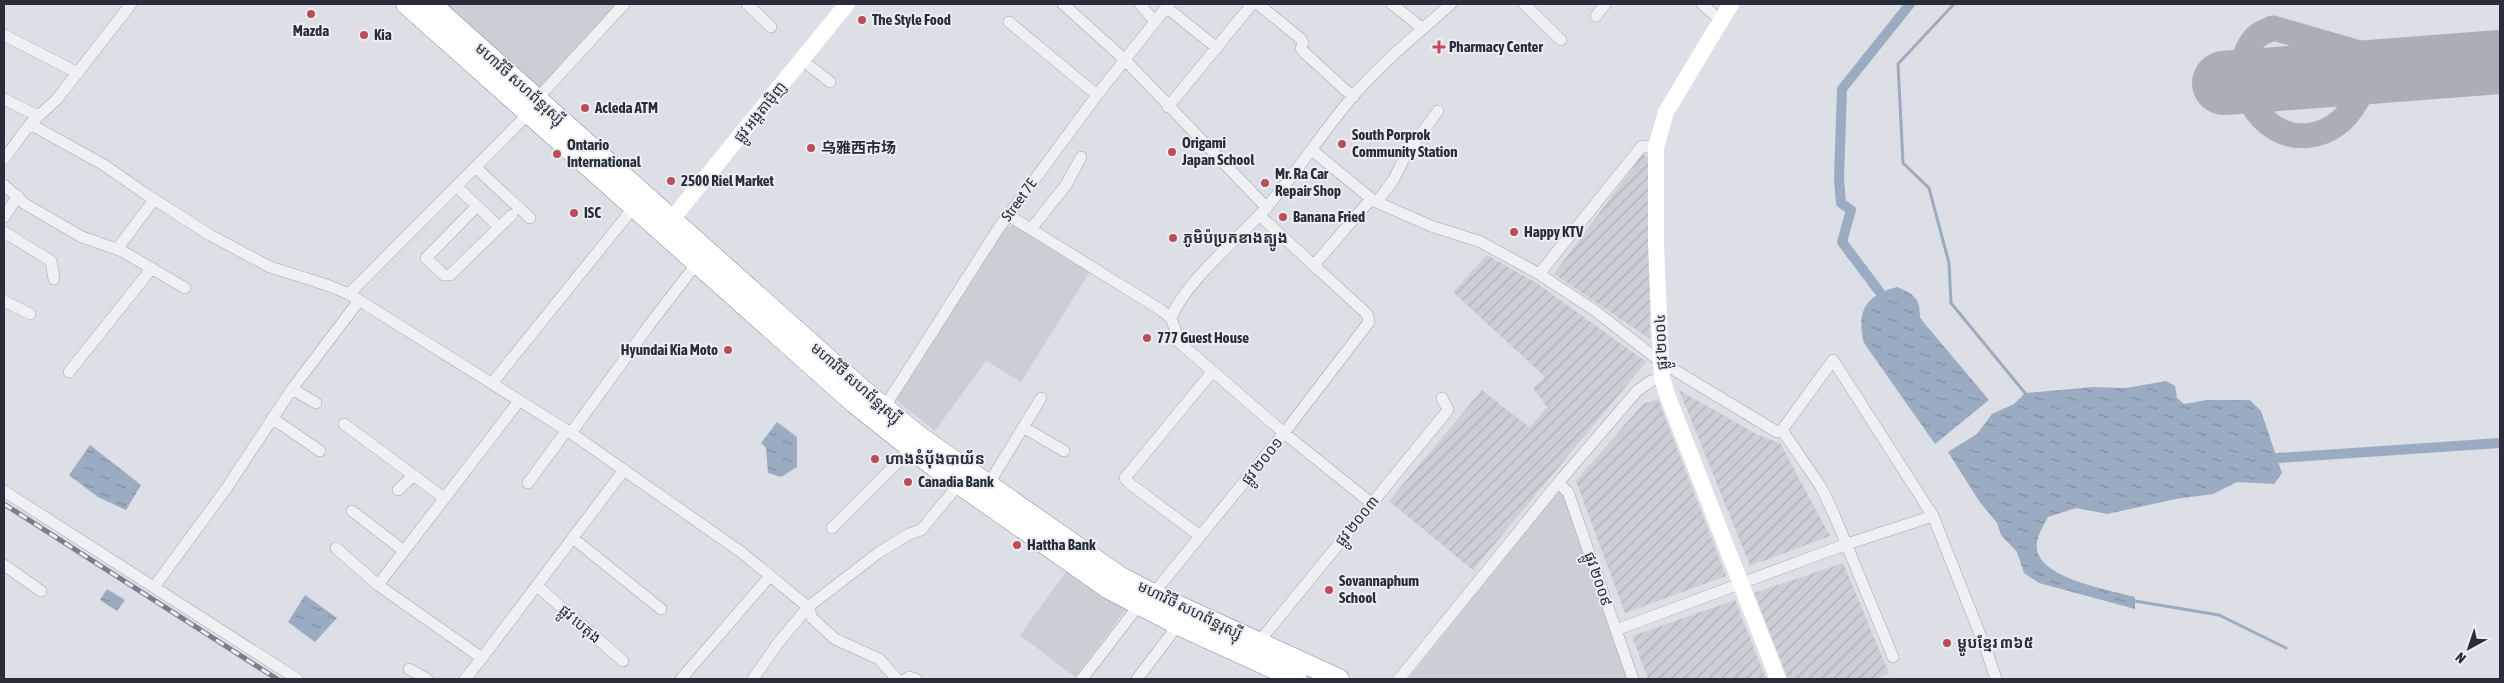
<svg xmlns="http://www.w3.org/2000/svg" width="2504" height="683" font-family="'Asap Condensed','Noto Sans SC','Noto Sans Khmer',sans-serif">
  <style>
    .built { fill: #cbced5 }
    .industrial { fill: url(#industrial-furrows) }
    .water { fill: url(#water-ripples) }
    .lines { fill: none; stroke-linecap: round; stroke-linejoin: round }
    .stream { stroke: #9babc1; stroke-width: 3 }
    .canal { stroke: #9babc1; stroke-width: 10 }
    .taxiway { stroke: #aaaeb8; stroke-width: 25 }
    .runway { stroke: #aaaeb8; stroke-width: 64 }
    .street-casing { stroke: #a2a6ae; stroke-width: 12 }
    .highway-casing { stroke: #858c9a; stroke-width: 21 }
    .street { stroke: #eff0f4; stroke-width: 11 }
    .secondary { stroke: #fff; stroke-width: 16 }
    .highway { stroke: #fff; stroke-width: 20 }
    .rail-casing { stroke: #787e8c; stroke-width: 5 }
    .rail { stroke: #ebeef3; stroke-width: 3; stroke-dasharray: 9; stroke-linecap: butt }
    .poi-dot { fill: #be4d58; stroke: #ebeef3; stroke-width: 2 }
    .labels { text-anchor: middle; stroke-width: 4; stroke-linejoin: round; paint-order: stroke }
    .poi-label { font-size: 15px; font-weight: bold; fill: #282d39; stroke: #ebeef3; text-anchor: start }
    .street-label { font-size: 15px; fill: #282d39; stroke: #ebeef3 }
  </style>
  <defs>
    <pattern id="industrial-furrows" width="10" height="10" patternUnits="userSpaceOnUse" patternTransform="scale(1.25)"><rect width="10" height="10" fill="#cbced5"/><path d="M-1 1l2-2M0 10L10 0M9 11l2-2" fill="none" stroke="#aeb1b8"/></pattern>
    <pattern id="water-ripples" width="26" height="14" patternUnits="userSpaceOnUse" patternTransform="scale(1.25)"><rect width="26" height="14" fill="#9babc1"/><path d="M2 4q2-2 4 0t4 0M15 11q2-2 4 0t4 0" fill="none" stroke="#7e8c9e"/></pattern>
  </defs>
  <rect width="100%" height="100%" fill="#dcdfe5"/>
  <!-- built -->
  <path class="built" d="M 442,4 L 619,4 L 540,90 Z
    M 1017,224 L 1091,270 L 1021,382 L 986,361 L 935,431 L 893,398 L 1006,227 Z
    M 1559,490 L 1564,493 L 1628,679 L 1408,679 Z
    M 1069,568 L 1127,608 L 1075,677 L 1020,635 Z"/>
  <!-- industrial -->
  <path class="industrial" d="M 1643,154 L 1649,158 L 1650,339 L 1554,274 Z
    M 1487,255 L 1538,284 L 1646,362 L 1473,570 L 1389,501 L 1482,390 L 1530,428 L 1547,407 L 1533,388 L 1545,377 L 1453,292 Z
    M 1679,390 L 1760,436 L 1780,443 L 1830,536 L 1750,566 Z
    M 1658,399 L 1726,576 L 1625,613 L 1576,481 L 1643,404 Z
    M 1843,563 L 1889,673 L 1876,679 L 1788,679 L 1754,593 Z
    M 1735,600 L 1766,679 L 1648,679 L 1632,636 Z"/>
  <!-- water -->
  <path class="water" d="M 1897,287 C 1915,295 1920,298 1920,318 L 1989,400 L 1935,444 L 1864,343 C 1856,311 1866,295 1897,287 Z
    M 2166,381 L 2175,386 L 2177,398 L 2184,404 L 2207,400 L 2250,400 L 2261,411 L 2282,473 L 2274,484 L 2237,482 L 2213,494 L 2176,499 L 2107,514 L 2076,508 L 2048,517 C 2043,527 2035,538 2037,550 C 2042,579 2110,590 2135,597 L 2135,609 L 2039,583 L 2024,573 L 2017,552 L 2001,535 L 1997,523 L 1979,501 L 1948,452 L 1977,434 L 1992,414 L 2014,404 L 2025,393 L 2093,387 L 2126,388 Z
    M 777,422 L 797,437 L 797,467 L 781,477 L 768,473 L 766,448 L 761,443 Z
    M 90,445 L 141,485 L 126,510 L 98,497 L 69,475 Z
    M 107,589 L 125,600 L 117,611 L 100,600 Z
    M 305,595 L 337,618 L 315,642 L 288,622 Z"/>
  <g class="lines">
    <!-- stream -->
    <path class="stream" d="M 1954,4 L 1898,64 L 1903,163 L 1929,188 L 1949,263 L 1951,303 L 2025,393
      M 2135,601 L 2219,615 L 2286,648"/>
    <!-- canal -->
    <path class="canal" d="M 1879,291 L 1842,242 L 1851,210 L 1841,203 L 1839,179 L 1842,89 L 1910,4
      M 2277,458 L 2500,443"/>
    <!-- taxiway -->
    <path class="taxiway" d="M 2405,70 C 2393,74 2372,79 2363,89 C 2360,93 2359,98 2356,102 C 2346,119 2331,132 2311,135 C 2260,144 2222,74 2256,37 C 2260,33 2267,31 2273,28 L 2415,69"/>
    <!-- runway -->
    <path class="runway" d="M 2224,83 L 2500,62"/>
    <defs>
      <path id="street" d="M 747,4 L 771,27
        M 1063,4 L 1125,60 L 1267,208
        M 1140,4 L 1155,22
        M 1258,4 L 1301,39 L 1303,43 L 1301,48 L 1305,53 L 1353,97
        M 1392,4 L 1422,28
        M 1524,4 L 1561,40
        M 1702,4 L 1721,21
        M 1166,7 L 1217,48
        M 1596,16 L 1605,4
        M 1009,22 L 1097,95
        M 4,35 L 78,73
        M 802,60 L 830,82
        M 4,99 L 38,116
        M 537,99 L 624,4
        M 1168,107 L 1252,4
        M 30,124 L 104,165 L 144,193 L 210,235 L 270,267 L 327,285 L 349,294 L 571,433 L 741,552 L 808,607 L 812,618 L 835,639 L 879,659 L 897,679
        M 1313,151 L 1374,201 L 1431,226 L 1481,242 L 1539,274 L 1594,310 L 1661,362 L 1777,432 L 1782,430 L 1833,360 L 1933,516 L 1987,652 L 1996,679
        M 4,159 L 30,124 L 57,99 L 131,4
        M 475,167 L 530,218
        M 4,185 L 25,204 L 82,237 L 122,251 L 185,288
        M 456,186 L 499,227
        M 1377,202 L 1394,179 L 1405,156 L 1438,111
        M 477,206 L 426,258 L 444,275 L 450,275 L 512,215
        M 1008,215 L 1161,310 L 1171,318 L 1180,343 L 1284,433 L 1371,503
        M 4,217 L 18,196
        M 1031,229 L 1066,185 L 1081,157
        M 4,232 L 51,261 L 54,279
        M 117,249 L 154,200
        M 1314,265 L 1371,199
        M 1539,274 L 1642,146 L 1656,147
        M 349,294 L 529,113
        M 4,301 L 30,314
        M 1171,318 C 1186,281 1237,240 1265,209 C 1297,173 1322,132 1354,95 C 1383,62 1417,34 1451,4
        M 69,372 L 152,268
        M 492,383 L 634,207
        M 292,389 L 316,403
        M 519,401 L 378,585 L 482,658 L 624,470
        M 884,408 L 998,229 L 1097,95 L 1169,4
        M 272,418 L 320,451
        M 344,424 L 444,498
        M 1023,427 L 1064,451
        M 1782,430 L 1821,487 L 1833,512 L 1893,657
        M 571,433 L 650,324 L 697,263
        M 528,483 L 567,430
        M 1558,483 L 1568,492 L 1633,679
        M 988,485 L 1041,398
        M 398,490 L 413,476
        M 4,491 L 297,679
        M 352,511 L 404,551
        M 832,528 L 910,450
        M 1200,536 L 1129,483 L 1125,478 L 1212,372
        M 574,539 L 661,609
        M 336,548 L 378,585
        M 4,565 L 41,591
        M 537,586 L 623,661
        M 154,587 L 226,489 L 292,389 L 358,302
        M 1153,594 L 1284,433 L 1369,322 L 1367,314 L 1259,215
        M 1616,630 L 1847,544 L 1933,516
        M 1258,643 L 1448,410 L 1442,398
        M 409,669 L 427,679
        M 465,679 L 482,658
        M 681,679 L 770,576
        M 753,679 L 778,643 L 808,607 L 878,553 L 909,534 L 921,530 L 959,484
        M 906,679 L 909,677 L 916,679
        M 1082,679 L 1139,605
        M 1137,679 L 1178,625
        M 1399,679 L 1558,483 L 1637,391 L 1651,381 L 1662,378"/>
      <path id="highway" d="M 406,4 L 854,403 L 932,465 L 1109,589 L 1178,625 L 1297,679
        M 431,4 L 863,390 L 919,436 L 1119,576 L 1153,594 L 1339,679"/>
    </defs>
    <!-- street casing -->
    <use href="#street" class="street-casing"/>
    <!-- highway casing -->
    <use href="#highway" class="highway-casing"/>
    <!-- street -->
    <use href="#street" class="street"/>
    <!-- secondary -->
    <path class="secondary" d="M 1731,4 L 1666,112 L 1656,147 L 1656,244 L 1661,362 L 1662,378 L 1668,397 L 1778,679
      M 672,219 L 847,4"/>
    <!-- highway -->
    <use href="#highway" class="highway"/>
    <defs>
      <path id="rail" d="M 4,504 L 277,679"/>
    </defs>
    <!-- rail casing -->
    <use href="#rail" class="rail-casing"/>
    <!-- rail -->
    <use href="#rail" class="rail"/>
  </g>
  <!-- markers -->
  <g class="poi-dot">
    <circle cx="311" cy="14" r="5"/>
    <circle cx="862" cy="20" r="5"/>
    <circle cx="364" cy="35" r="5"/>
    <path d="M1436.5 39.5h5v5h5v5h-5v5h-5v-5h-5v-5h5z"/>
    <circle cx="585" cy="108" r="5"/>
    <circle cx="1342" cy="144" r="5"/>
    <circle cx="811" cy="148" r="5"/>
    <circle cx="1172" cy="152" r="5"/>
    <circle cx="557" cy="154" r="5"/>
    <circle cx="671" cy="181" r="5"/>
    <circle cx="1265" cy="183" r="5"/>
    <circle cx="574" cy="213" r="5"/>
    <circle cx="1283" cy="217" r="5"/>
    <circle cx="1514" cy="232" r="5"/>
    <circle cx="1173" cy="238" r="5"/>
    <circle cx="1147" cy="338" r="5"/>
    <circle cx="728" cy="350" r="5"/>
    <circle cx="875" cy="459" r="5"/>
    <circle cx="908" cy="482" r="5"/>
    <circle cx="1017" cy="545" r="5"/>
    <circle cx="1329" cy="590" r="5"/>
    <circle cx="1947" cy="643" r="5"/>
  </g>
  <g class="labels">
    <!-- poi labels -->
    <g class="poi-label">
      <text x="872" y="25">The Style Food</text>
      <text x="311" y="36" text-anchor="middle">Mazda</text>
      <text x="374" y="40">Kia</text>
      <text x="1449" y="52">Pharmacy Center</text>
      <text x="595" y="113">Acleda ATM</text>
      <text x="1352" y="140">South Porprok<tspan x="1352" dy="17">Community Station</tspan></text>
      <text x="1182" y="148">Origami<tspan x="1182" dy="17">Japan School</tspan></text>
      <text x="567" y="150">Ontario<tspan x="567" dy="17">International</tspan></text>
      <text x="821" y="153">乌雅西市场</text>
      <text x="1275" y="179">Mr. Ra Car<tspan x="1275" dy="17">Repair Shop</tspan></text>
      <text x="681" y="186">2500 Riel Market</text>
      <text x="584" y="218">ISC</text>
      <text x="1293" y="222">Banana Fried</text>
      <text x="1524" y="237">Happy KTV</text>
      <text x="1183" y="243">ភូមិប៉ប្រកខាងត្បូង</text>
      <text x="1157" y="343">777 Guest House</text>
      <text x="718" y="355" text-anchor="end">Hyundai Kia Moto</text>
      <text x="885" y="464">ហាងនំបុ័ងបាយ័ន</text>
      <text x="918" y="487">Canadia Bank</text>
      <text x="1027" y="550">Hattha Bank</text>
      <text x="1339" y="586">Sovannaphum<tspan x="1339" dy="17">School</tspan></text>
      <text x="1957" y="648">ម្ហូបខ្មែរ ៣៦៥</text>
    </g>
    <!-- street labels -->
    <g class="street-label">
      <text transform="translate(520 84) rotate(42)" y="5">មហាវិថី សហព័ន្ធរុស្ស៊ី</text>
      <text transform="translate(760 112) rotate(-51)" y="5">ផ្លូវ អង្តតាម៉ិញ</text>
      <text transform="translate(1019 200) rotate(-54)" y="5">Street 7E</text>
      <text transform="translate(1661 342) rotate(-93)" y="5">ផ្លូវ ២០០៤</text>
      <text transform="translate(856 383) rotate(41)" y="5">មហាវិថី សហព័ន្ធរុស្ស៊ី</text>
      <text transform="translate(1262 461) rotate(-51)" y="5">ផ្លូវ ២០០១</text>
      <text transform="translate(1357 521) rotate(-51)" y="5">ផ្លូវ ២០០៣</text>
      <text transform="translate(1598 579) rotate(71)" y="5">ផ្លូវ ២០០៩</text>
      <text transform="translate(1190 610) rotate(26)" y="5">មហាវិថី សហព័ន្ធរុស្ស៊ី</text>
      <text transform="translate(580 624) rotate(41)" y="5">ផ្លូវ បេតុង</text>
    </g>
  </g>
  <!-- border -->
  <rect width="2504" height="683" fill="none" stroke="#282d39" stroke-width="10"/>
  <!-- north arrow -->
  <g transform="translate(2469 648) rotate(220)" stroke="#ebeef3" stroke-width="4" paint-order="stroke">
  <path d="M0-4L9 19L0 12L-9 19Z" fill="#282d39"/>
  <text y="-8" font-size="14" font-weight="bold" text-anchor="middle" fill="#282d39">N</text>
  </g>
</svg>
